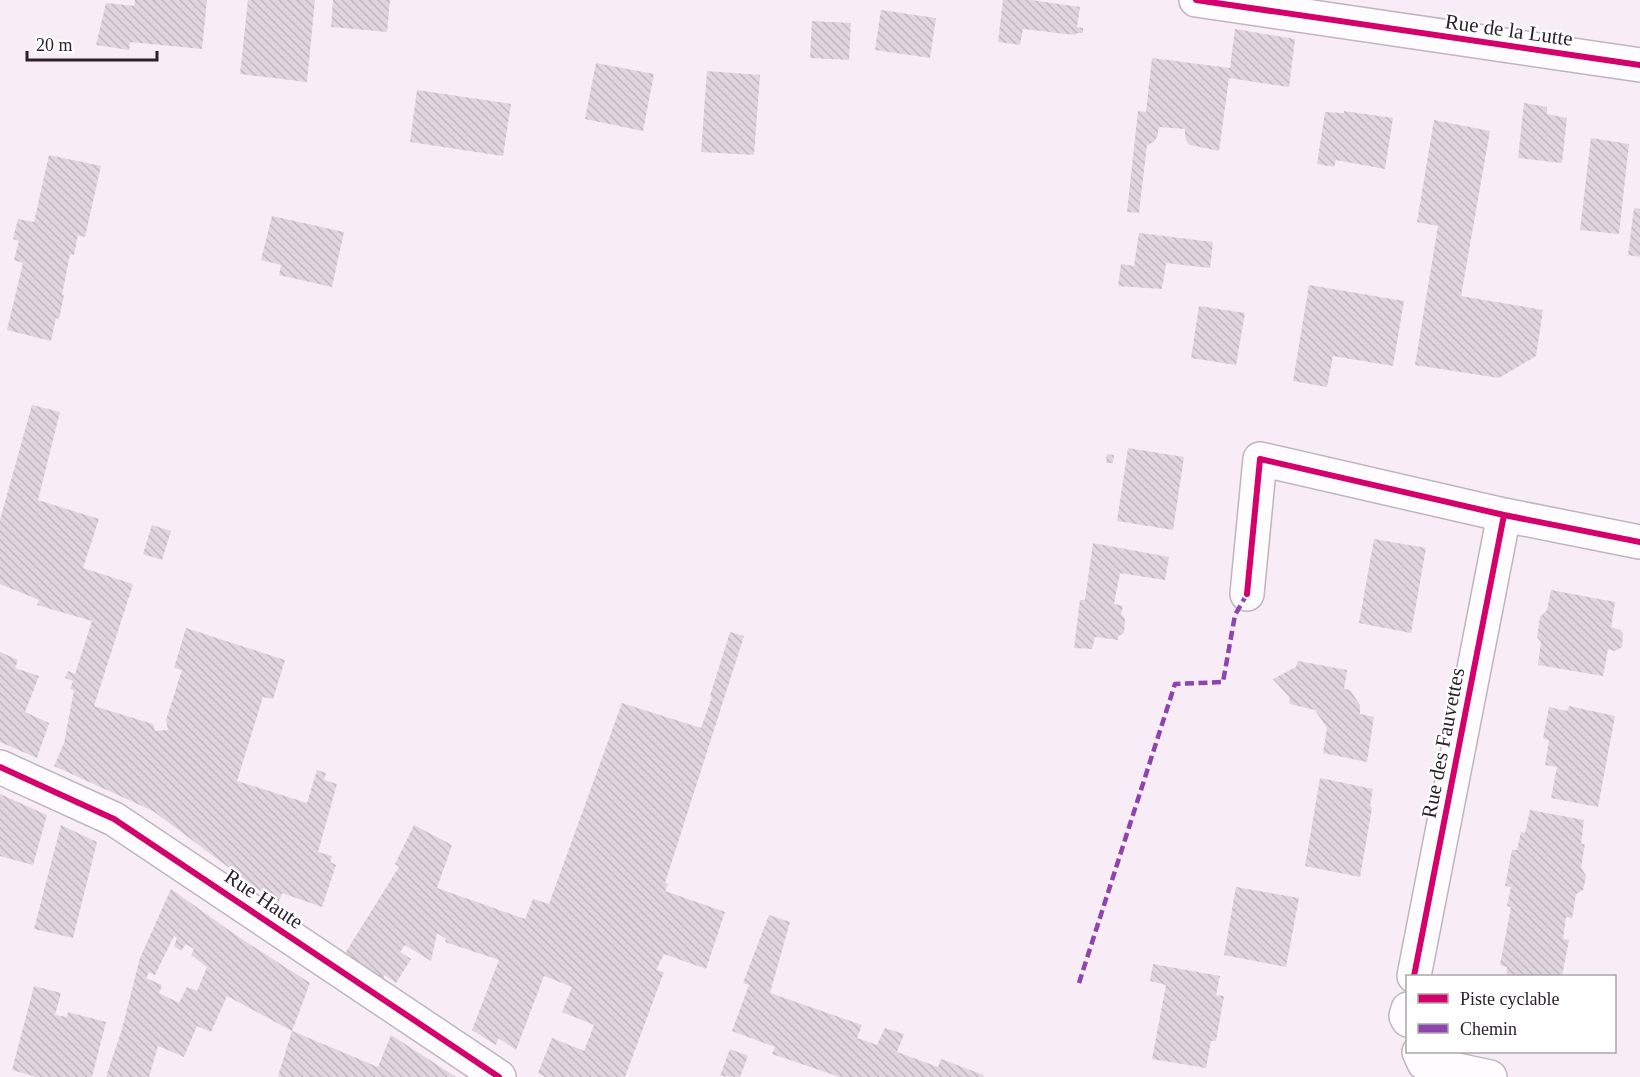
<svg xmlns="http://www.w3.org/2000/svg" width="1640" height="1077" font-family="'Times New Roman',serif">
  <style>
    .building { fill: url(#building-back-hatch); fill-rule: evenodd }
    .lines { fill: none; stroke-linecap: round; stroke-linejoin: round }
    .minor-casing { stroke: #bfb5be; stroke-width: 36 }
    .minor { stroke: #fefcfe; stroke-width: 33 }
    .quiet { stroke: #8e44ad; stroke-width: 4.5; stroke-dasharray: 9 4.5; stroke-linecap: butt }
    .cycleway-casing { stroke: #fff; stroke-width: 10 }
    .cycleway { stroke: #d6006c; stroke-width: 6 }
    .labels { text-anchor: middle; stroke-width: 4.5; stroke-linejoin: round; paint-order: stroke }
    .street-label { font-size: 21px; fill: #2b212b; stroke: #fff }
  </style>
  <defs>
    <pattern id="building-back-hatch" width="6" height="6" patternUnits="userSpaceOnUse" patternTransform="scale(1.5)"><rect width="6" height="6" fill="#e0d5df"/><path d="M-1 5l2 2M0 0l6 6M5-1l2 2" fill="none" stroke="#c0b7c0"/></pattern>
  </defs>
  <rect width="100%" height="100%" fill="#f8ecf7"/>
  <!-- building -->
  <path class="building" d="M 135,0 L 207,0 L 202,49 L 130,42 L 129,50 L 96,45 L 106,3 L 134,6 Z
    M 248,0 L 315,0 L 307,82 L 240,74 Z
    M 333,0 L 390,0 L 387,32 L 331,27 Z
    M 1003,0 L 1031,0 L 1080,7 L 1077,27 L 1083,28 L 1083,33 L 1077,33 L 1075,35 L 1023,29 L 1020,45 L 998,42 Z
    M 881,10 L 936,18 L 930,58 L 875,50 Z
    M 812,21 L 851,23 L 849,60 L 810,58 Z
    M 1235,29 L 1295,39 L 1289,87 L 1229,78 L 1219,151 L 1190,145 L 1187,142 L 1185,136 L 1185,129 L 1159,127 L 1157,137 L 1154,142 L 1147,145 L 1139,213 L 1127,212 L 1138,111 L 1146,112 L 1152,58 L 1230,68 Z
    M 596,63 L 654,74 L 643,131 L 585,119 Z
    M 707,71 L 760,75 L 754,155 L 701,152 Z
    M 417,90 L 511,104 L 503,156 L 410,142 Z
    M 1524,103 L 1547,107 L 1547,114 L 1567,118 L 1562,163 L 1518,158 Z
    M 1344,111 L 1393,118 L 1385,169 L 1336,160 L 1334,167 L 1317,164 L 1325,112 L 1344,113 Z
    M 1434,120 L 1490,131 L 1461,296 L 1543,310 L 1536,356 L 1499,378 L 1415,365 L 1438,226 L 1417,222 Z
    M 1591,138 L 1629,144 L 1619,234 L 1580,230 Z
    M 49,155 L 101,166 L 85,237 L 78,235 L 74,255 L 70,254 L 62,295 L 64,295 L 59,319 L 56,318 L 51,341 L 7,330 L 23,263 L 14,260 L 19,241 L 13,239 L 18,219 L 34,222 Z
    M 1634,208 L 1640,209 L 1640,257 L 1628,255 Z
    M 272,216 L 344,232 L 332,287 L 279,275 L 281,265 L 261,260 Z
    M 1139,233 L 1213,242 L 1210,268 L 1166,263 L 1162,289 L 1118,286 L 1121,264 L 1134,266 Z
    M 1309,285 L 1404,301 L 1393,366 L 1333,356 L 1327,387 L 1293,381 Z
    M 1199,306 L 1245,313 L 1236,365 L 1191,358 Z
    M 32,405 L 60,412 L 38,500 L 99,519 L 83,568 L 133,584 L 94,706 L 153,724 L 155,731 L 168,730 L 166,720 L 182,670 L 174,668 L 186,628 L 285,660 L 273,699 L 263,697 L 237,781 L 307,803 L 317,770 L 326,773 L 324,780 L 337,784 L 318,852 L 332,856 L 330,862 L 336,865 L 322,907 L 282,893 L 278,904 L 153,811 L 54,766 L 64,743 L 74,690 L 70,689 L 73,681 L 65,678 L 68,671 L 75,674 L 92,621 L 37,605 L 39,600 L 0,584 L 0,520 Z
    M 1128,448 L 1184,457 L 1173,530 L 1117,521 Z
    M 1107,454 L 1114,455 L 1113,463 L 1106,463 Z
    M 152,525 L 171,531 L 162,560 L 143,554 Z
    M 1374,539 L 1426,548 L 1411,633 L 1359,623 Z
    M 1093,543 L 1169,557 L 1165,580 L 1120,573 L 1114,604 L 1123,606 L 1121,614 L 1125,619 L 1124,633 L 1118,636 L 1118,640 L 1095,637 L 1092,649 L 1074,648 L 1080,600 L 1085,600 Z
    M 1551,590 L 1615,602 L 1611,627 L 1620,630 L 1623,634 L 1622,647 L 1615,651 L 1608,649 L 1603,676 L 1538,665 L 1541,642 L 1537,637 L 1540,617 L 1547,610 Z
    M 730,632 L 744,636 L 665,883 L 668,884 L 665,891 L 725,912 L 706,969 L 664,954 L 656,970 L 664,972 L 625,1077 L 545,1077 L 538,1073 L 552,1038 L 584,1051 L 594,1025 L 562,1012 L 572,987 L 544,976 L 516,1050 L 498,1038 L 496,1045 L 472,1030 L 499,960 L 445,942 L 446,939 L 437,933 L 431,961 L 405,945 L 400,952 L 411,959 L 396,983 L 385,975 L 382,980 L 344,955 L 399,867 L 395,864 L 414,825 L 452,845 L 437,888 L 525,919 L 533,899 L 549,904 L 622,703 L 701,728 L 712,697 L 710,696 Z
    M 0,652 L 18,660 L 15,668 L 39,676 L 25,712 L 49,723 L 37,758 L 0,742 Z
    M 1298,661 L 1347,670 L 1344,689 L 1350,690 L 1360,705 L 1360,714 L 1374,717 L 1367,762 L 1323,753 L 1327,728 L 1315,710 L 1290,704 L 1289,697 L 1273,679 L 1296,667 Z
    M 1569,706 L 1615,716 L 1598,807 L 1551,798 L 1557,767 L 1545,765 L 1549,740 L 1543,738 L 1549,707 L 1567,711 Z
    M 1320,778 L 1373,789 L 1370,806 L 1372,808 L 1360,877 L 1305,866 Z
    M 0,794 L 47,815 L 33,865 L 0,856 Z
    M 1530,810 L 1584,820 L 1581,844 L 1585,844 L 1581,867 L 1586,876 L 1583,890 L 1576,894 L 1572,918 L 1566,917 L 1563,939 L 1569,940 L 1562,976 L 1506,976 L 1507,967 L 1500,965 L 1511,907 L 1507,906 L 1511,887 L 1505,886 L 1512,850 L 1517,850 L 1521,832 L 1525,833 Z
    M 61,825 L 97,842 L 73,938 L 34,929 Z
    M 1236,887 L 1299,898 L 1286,967 L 1224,955 Z
    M 171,889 L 240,938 L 310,983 L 292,1031 L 227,996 L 211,1032 L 197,1026 L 184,1057 L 158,1046 L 149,1077 L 106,1077 L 122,1029 L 140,958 ZM 174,936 L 177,938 L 174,946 L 181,951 L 186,944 L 194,949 L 191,955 L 207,967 L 197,991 L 187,987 L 179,1003 L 159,993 L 162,985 L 146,978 L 149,972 L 155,975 Z
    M 769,915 L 790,922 L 770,993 L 862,1025 L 857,1038 L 877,1045 L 885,1028 L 904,1034 L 897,1052 L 938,1067 L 941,1059 L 984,1075 L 983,1077 L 840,1077 L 772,1054 L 775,1047 L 732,1031 L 749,985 L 743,983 Z
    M 1153,964 L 1220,976 L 1216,995 L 1224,996 L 1216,1041 L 1211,1041 L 1206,1068 L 1152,1059 L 1166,985 L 1150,981 Z
    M 34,986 L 61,993 L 55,1015 L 67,1017 L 68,1012 L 106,1022 L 92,1077 L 37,1077 L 12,1070 Z
    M 292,1031 L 378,1067 L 391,1035 L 456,1077 L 280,1077 L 278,1076 Z
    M 730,1049 L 748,1056 L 740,1077 L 720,1076 Z"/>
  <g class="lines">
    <defs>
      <path id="minor" d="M 1196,0 L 1640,65
        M 1247,594 L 1260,459 L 1504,515
        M 0,767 L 114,819 L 499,1077
        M 1414,976 L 1504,515 L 1640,542
        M 1408,1009 L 1406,1016 L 1408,1020
        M 1419,1052 L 1424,1063 L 1490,1077"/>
    </defs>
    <!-- minor casing -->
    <use href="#minor" class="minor-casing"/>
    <!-- minor -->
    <use href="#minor" class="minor"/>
    <!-- quiet -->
    <path class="quiet" d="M 1079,983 L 1175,684 L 1223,682 L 1235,615 L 1247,594"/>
    <defs>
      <path id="cycleway" d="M 1196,0 L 1640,65
        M 1247,594 L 1260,459 L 1504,515
        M 0,767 L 114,819 L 499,1077
        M 1414,976 L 1504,515 L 1640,542"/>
    </defs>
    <!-- cycleway casing -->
    <use href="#cycleway" class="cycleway-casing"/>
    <!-- cycleway -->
    <use href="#cycleway" class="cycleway"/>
  </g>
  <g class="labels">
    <!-- street labels -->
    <g class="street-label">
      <text transform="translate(1509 30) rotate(8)" y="7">Rue de la Lutte</text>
      <text transform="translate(1443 743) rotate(-79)" y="7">Rue des Fauvettes</text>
      <text transform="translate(264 899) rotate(34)" y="7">Rue Haute</text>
    </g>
  </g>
  <!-- legend -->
  <rect x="1406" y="975" width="210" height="78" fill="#ffffff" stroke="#aaa6aa" stroke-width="1.5"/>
  <rect x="1418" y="994" width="30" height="9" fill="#d6006c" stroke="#aaa6aa" stroke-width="1.5"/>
  <text x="1460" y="1005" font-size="18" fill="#2b212b">Piste cyclable</text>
  <rect x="1418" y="1024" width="30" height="9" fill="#8e44ad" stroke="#aaa6aa" stroke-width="1.5"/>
  <text x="1460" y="1035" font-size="18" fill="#2b212b">Chemin</text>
  <!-- scale -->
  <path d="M27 51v9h130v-9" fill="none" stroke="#2b212b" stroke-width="3"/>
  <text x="36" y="51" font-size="18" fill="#2b212b" stroke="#ffffff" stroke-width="4.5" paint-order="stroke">20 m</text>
</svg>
